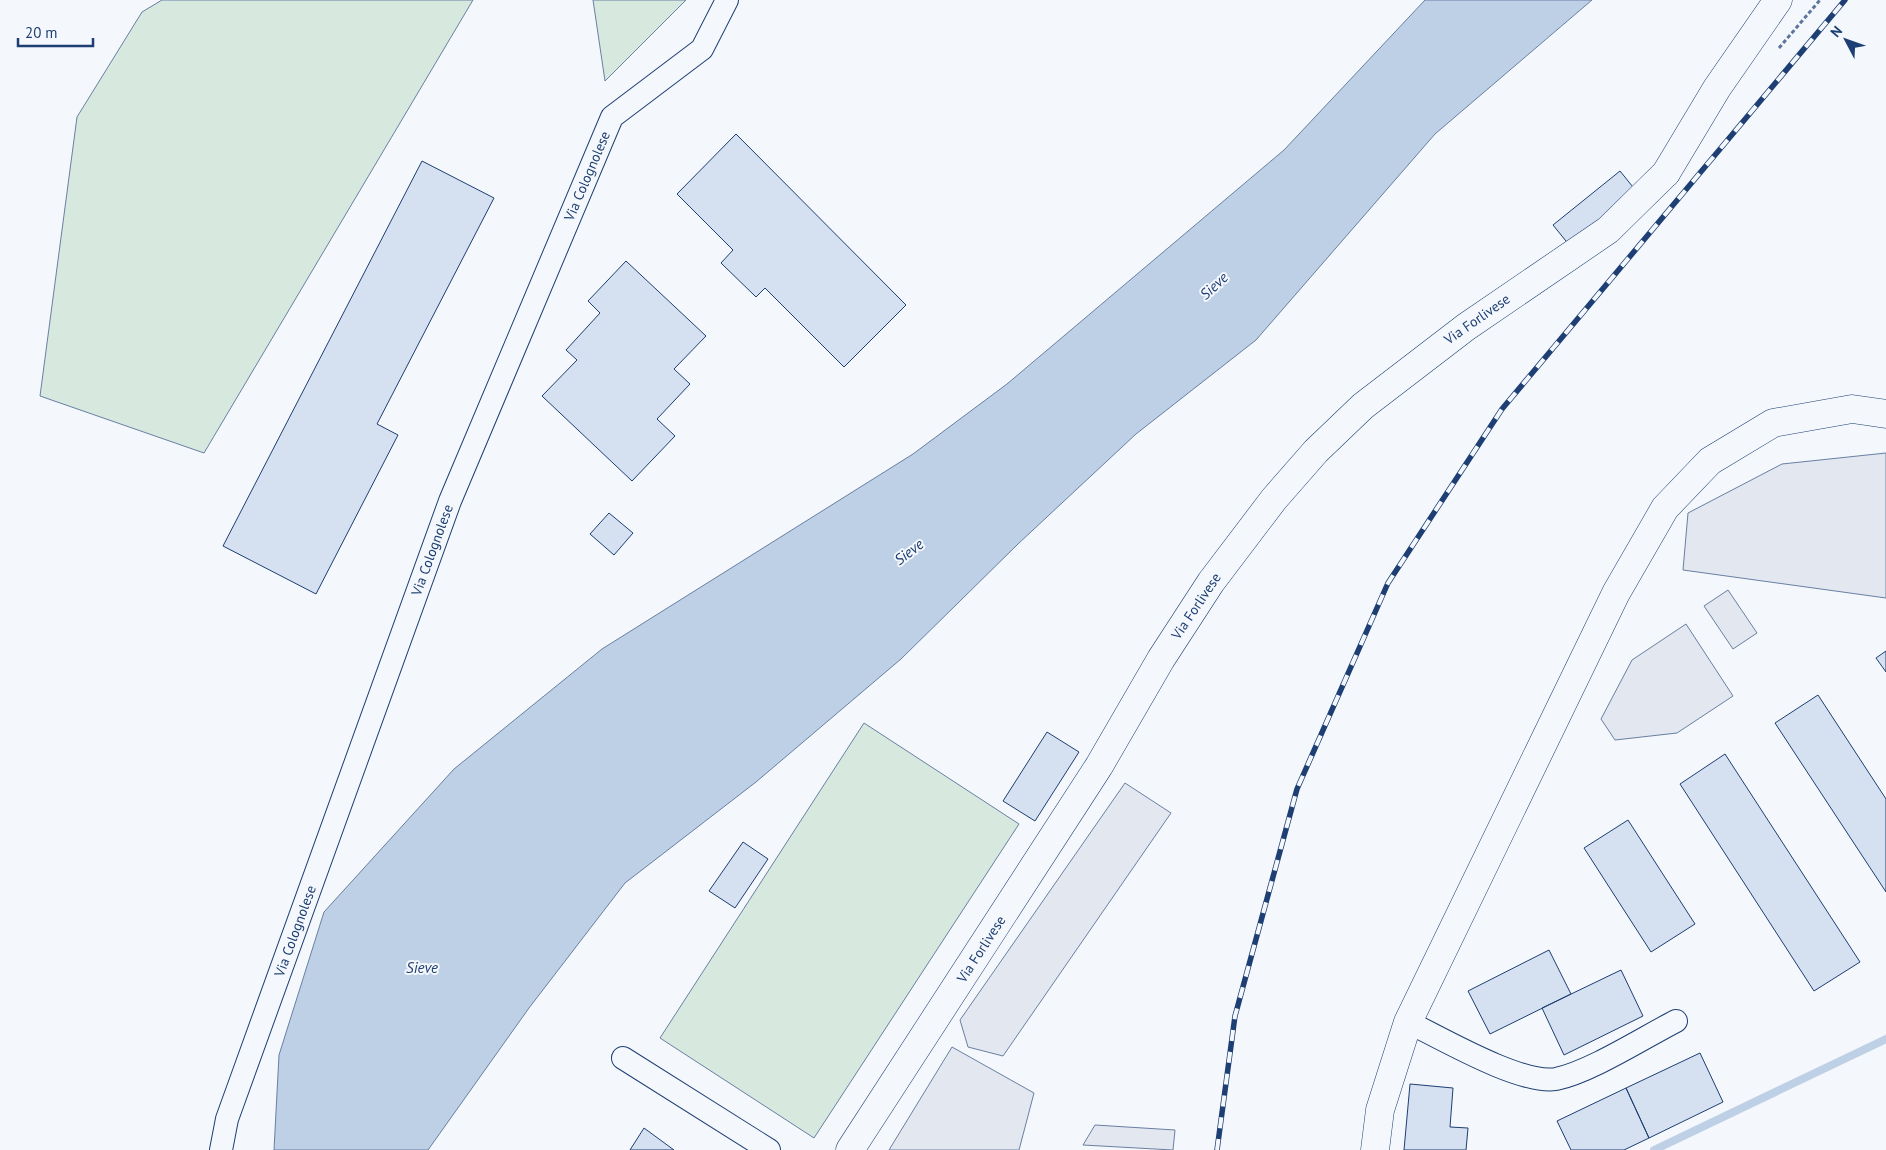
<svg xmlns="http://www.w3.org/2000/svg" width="1886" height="1150" font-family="'PT Sans',sans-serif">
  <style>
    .green { fill: #d7e8df; stroke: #687fa3 }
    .parking { fill: #e3e8f0; stroke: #687fa3 }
    .water { fill: #bed0e5; stroke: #687fa3 }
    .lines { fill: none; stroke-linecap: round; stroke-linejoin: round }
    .stream { stroke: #bed0e5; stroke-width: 8 }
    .building { fill: #d5e0f0; stroke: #1d3f73 }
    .street-casing { stroke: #1d3f73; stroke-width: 24 }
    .secondary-casing { stroke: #1d3f73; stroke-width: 29 }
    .primary-casing { stroke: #1d3f73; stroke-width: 29 }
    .path { stroke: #5e769c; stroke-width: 3; stroke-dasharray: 4 2.5; stroke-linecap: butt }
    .street { stroke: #f4f7fb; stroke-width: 22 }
    .secondary { stroke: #f4f7fb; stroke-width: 28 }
    .primary { stroke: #f4f7fb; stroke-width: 28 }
    .rail-casing { stroke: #1d3f73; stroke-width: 5.5 }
    .rail { stroke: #f4f7fb; stroke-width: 4; stroke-dasharray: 11; stroke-linecap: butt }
    .labels { text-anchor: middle; stroke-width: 4; stroke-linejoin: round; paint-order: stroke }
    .street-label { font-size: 14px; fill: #1d3f73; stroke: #f4f7fb }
    .water-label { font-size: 15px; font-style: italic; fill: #1d3f73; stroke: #f4f7fb }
  </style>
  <rect width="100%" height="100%" fill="#f4f7fb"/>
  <!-- green -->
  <path class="green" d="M 162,0 L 473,0 L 204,453 L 40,396 L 77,117 L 142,12 Z
    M 593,0 L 686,0 L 605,81 Z
    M 864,723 L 1019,824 L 814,1138 L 660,1038 Z"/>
  <!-- parking -->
  <path class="parking" d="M 1886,453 L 1886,598 L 1683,570 L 1688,513 L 1782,464 Z
    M 1728,590 L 1757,633 L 1733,649 L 1704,606 Z
    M 1686,624 L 1733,696 L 1677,733 L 1615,740 L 1601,719 L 1632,660 Z
    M 1125,783 L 1171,813 L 1003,1056 L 968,1047 L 960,1020 Z
    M 952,1047 L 1034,1093 L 1019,1150 L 889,1150 Z
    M 1095,1125 L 1175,1130 L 1173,1150 L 1083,1145 Z"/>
  <!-- water -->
  <path class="water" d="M 1425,0 L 1592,0 L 1435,134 L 1256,340 L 1136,434 L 1018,544 L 901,659 L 756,782 L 625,883 L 529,1008 L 428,1150 L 274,1150 L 279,1055 L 324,912 L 454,769 L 602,649 L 913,454 L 1007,384 L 1284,150 Z"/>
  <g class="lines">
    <!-- stream -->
    <path class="stream" d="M 1654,1150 L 1886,1039"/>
  </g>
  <!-- building -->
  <path class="building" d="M 736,134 L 906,305 L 844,367 L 765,288 L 756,297 L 721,263 L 733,250 L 677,194 Z
    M 422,161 L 494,198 L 377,424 L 398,435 L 316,594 L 223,546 Z
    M 1620,171 L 1637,192 L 1570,246 L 1553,225 Z
    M 626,261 L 706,336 L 674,369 L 690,384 L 657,419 L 675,436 L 632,481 L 542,396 L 577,360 L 566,350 L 600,313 L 588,301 Z
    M 609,513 L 633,533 L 614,555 L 590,534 Z
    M 1886,651 L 1886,672 L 1876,658 Z
    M 1818,695 L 1886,799 L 1886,892 L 1775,723 Z
    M 1047,732 L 1079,752 L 1035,821 L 1003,801 Z
    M 1725,754 L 1860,962 L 1814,991 L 1680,784 Z
    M 1628,820 L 1695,924 L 1651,952 L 1584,848 Z
    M 743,842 L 768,859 L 735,908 L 709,891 Z
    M 1549,950 L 1571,994 L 1490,1034 L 1468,991 Z
    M 1621,970 L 1643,1016 L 1564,1055 L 1542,1008 Z
    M 1700,1053 L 1723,1102 L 1649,1138 L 1626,1088 Z
    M 1410,1084 L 1453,1088 L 1450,1127 L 1468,1128 L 1466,1150 L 1404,1150 Z
    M 1626,1088 L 1649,1138 L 1624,1150 L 1571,1150 L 1557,1121 Z
    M 644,1128 L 674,1150 L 630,1150 Z"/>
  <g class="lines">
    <defs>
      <path id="street" d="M 1408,1022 C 1441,1038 1521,1085 1556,1079 C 1590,1072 1643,1038 1676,1021
        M 623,1058 L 769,1150
        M 221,1150 L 227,1119 L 450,501 L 612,117 L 702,49 L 727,0"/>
      <path id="secondary" d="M 850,1150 L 1099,766 L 1161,659 L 1211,582 L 1274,499 L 1316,451 L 1363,406 L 1466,327 L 1608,230 L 1666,173"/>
      <path id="primary" d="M 1666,173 L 1717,88 L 1778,0
        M 1375,1150 L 1380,1110 L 1408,1022 L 1616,593 L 1665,508 L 1710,461 L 1773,423 L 1852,409 L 1886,414"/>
    </defs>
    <!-- street casing -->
    <use href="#street" class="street-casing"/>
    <!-- secondary casing -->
    <use href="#secondary" class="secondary-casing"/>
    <!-- primary casing -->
    <use href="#primary" class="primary-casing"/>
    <!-- path -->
    <path class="path" d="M 1779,48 L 1820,0"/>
    <!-- street -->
    <use href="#street" class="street"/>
    <!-- secondary -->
    <use href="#secondary" class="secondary"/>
    <!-- primary -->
    <use href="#primary" class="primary"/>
    <defs>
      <path id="rail" d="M 1217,1150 L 1235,1016 L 1297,789 L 1388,583 L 1502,409 L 1845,0"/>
    </defs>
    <!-- rail casing -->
    <use href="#rail" class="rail-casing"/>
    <!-- rail -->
    <use href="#rail" class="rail"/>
  </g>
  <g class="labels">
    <!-- street labels -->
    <g class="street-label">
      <text transform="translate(587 176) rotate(-67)" y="5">Via Colognolese</text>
      <text transform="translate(1477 319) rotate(-35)" y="5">Via Forlivese</text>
      <text transform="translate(432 550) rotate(-70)" y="5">Via Colognolese</text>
      <text transform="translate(1196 606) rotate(-56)" y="5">Via Forlivese</text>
      <text transform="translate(295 931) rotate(-70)" y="5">Via Colognolese</text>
      <text transform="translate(981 949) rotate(-57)" y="5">Via Forlivese</text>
    </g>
    <!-- water labels -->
    <g class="water-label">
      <text transform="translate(1214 286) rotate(-43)" y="5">Sieve</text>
      <text transform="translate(909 552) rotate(-38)" y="5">Sieve</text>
      <text x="422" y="973">Sieve</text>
    </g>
  </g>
  <!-- north arrow -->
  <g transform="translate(1846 40) rotate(311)" stroke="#f4f7fb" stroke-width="4" paint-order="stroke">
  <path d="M0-4L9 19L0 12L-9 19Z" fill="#1d3f73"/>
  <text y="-8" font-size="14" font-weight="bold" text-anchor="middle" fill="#1d3f73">N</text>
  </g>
  <!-- scale -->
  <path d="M18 38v8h75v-8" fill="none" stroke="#1d3f73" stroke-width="2.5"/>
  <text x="25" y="38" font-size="15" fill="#1d3f73" stroke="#f4f7fb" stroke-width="4" paint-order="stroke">20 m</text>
</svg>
